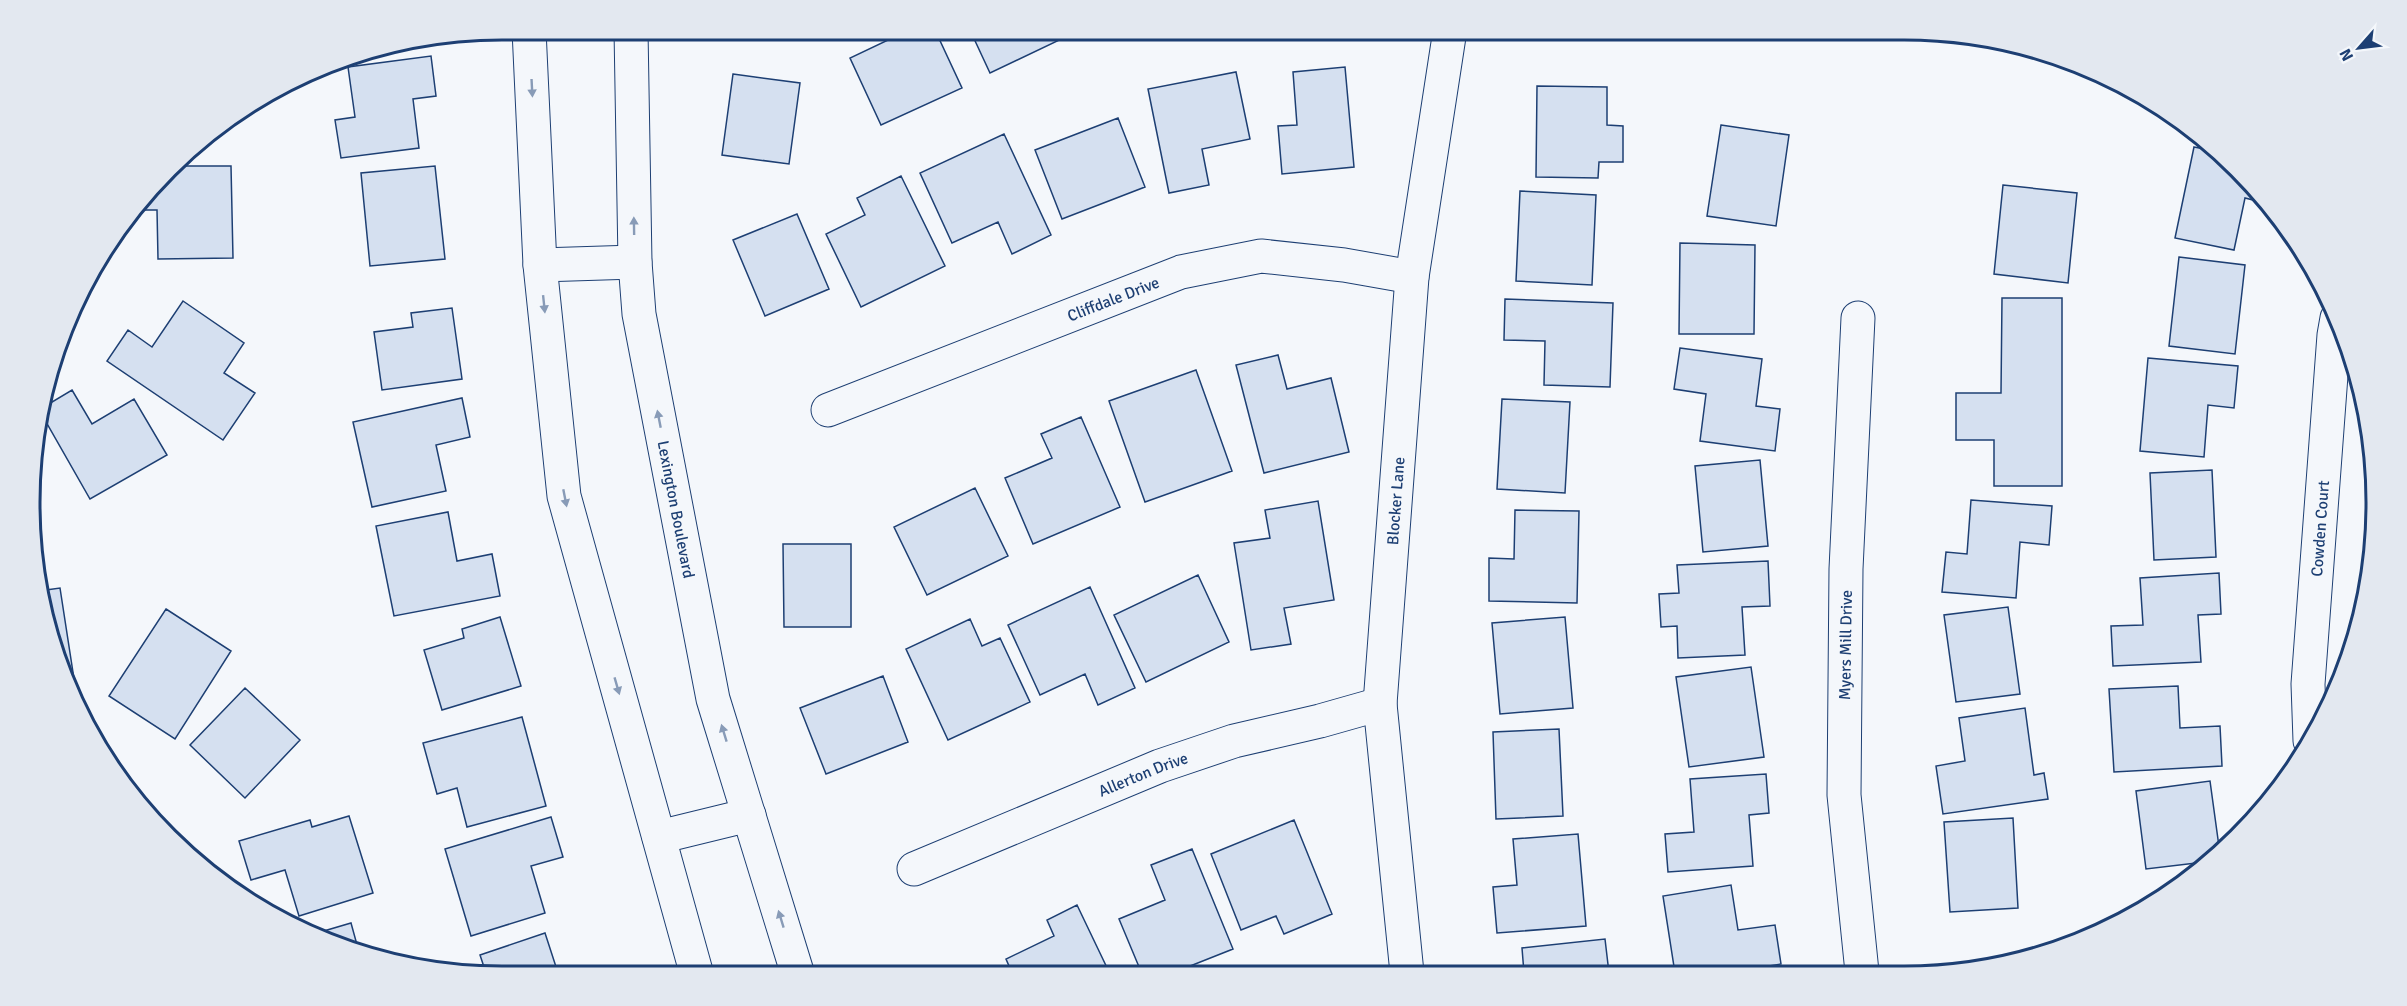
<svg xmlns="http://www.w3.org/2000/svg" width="2407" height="1006" font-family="Signika,sans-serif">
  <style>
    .building { fill: #d5e0f0; stroke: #1d3f73; stroke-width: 1.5 }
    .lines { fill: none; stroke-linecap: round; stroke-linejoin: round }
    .street-casing { stroke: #1d3f73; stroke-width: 35 }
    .secondary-casing { stroke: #1d3f73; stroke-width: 35 }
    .street { stroke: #f4f7fb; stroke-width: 33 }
    .secondary { stroke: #f4f7fb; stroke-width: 33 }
    .oneway { fill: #889bb7 }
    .labels { text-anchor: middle; stroke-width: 4.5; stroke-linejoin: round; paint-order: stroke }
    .street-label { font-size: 16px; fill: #1d3f73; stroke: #f4f7fb }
    .rim { fill: none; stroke: #1d3f73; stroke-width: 3 }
  </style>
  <rect width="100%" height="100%" fill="#f4f7fb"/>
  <!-- building -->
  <path class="building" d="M 909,30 L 935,30 L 962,88 L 881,125 L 850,58 Z
    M 970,30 L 1070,30 L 1072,34 L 990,73 Z
    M 431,56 L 436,96 L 413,99 L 419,148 L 341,158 L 335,120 L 355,117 L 348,67 Z
    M 1345,67 L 1354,167 L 1282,174 L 1278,126 L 1297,125 L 1293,72 Z
    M 1236,72 L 1250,139 L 1202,149 L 1209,185 L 1169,193 L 1148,89 Z
    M 733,74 L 800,83 L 789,164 L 722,155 Z
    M 1537,86 L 1607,87 L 1607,125 L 1623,126 L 1623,162 L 1599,162 L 1598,178 L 1536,177 Z
    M 1118,118 L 1145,187 L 1062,219 L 1035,150 Z
    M 1721,125 L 1789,135 L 1776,226 L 1707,216 Z
    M 1004,134 L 1051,235 L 1012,254 L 998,222 L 952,243 L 920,173 Z
    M 2194,147 L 2220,152 L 2266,200 L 2265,203 L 2245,198 L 2234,250 L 2175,238 Z
    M 176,166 L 231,166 L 233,258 L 158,259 L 157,210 L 140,210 Z
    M 435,166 L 445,259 L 370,266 L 361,173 Z
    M 901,176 L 945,266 L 861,307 L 826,234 L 865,215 L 857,198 Z
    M 2003,185 L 2077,193 L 2068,283 L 1994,274 Z
    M 1520,191 L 1596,195 L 1592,285 L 1516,281 Z
    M 797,214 L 829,289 L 765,316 L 733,240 Z
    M 1680,243 L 1755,245 L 1754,334 L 1679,334 Z
    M 2179,257 L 2245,265 L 2235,354 L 2169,346 Z
    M 2002,298 L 2062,298 L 2062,486 L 1994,486 L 1994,440 L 1956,440 L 1956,393 L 2001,393 Z
    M 1505,299 L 1613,303 L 1610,387 L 1544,385 L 1545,341 L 1504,340 Z
    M 183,301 L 244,343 L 224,373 L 255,393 L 223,440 L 107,361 L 128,330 L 152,347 Z
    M 452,308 L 462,379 L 382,390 L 374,332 L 413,327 L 411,313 Z
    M 1680,348 L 1762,359 L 1756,406 L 1780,409 L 1775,451 L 1700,441 L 1706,394 L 1674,389 Z
    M 1278,355 L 1287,389 L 1331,378 L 1349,452 L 1264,473 L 1236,365 Z
    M 2148,358 L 2238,366 L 2234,408 L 2208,405 L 2204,457 L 2140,451 Z
    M 1196,370 L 1232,471 L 1145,502 L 1109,401 Z
    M 72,390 L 92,424 L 134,399 L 167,455 L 90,499 L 41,413 L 42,408 Z
    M 462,398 L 470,437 L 436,445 L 446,491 L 372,507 L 353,422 Z
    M 1502,399 L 1570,402 L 1565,493 L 1497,489 Z
    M 1081,417 L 1120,507 L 1033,544 L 1005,478 L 1052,458 L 1041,434 Z
    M 1760,460 L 1768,546 L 1703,552 L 1695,466 Z
    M 2212,470 L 2216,557 L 2154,560 L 2150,473 Z
    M 975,488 L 1008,556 L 927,595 L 894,527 Z
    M 1971,500 L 2052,506 L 2049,545 L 2020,542 L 2016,598 L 1942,592 L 1946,552 L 1967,554 Z
    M 1318,501 L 1334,600 L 1284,608 L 1291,644 L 1251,650 L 1234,543 L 1270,538 L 1265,510 Z
    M 1515,510 L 1579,511 L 1577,603 L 1489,601 L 1489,558 L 1514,559 Z
    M 448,512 L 457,561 L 492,554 L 500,596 L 394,616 L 376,526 Z
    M 783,544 L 851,544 L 851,627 L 784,627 Z
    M 1768,561 L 1770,606 L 1742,607 L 1745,655 L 1678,658 L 1677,626 L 1661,627 L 1659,594 L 1679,593 L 1677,565 Z
    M 2219,573 L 2221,614 L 2198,615 L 2201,662 L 2113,666 L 2111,626 L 2143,625 L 2140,578 Z
    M 1198,575 L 1229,642 L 1146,682 L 1114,615 Z
    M 1090,587 L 1135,688 L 1098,705 L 1085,674 L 1040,695 L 1008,625 Z
    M 60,588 L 76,692 L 71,693 L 66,684 L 39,596 L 39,591 Z
    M 2008,607 L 2020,694 L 1956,702 L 1944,615 Z
    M 166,609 L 231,651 L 175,739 L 109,696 Z
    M 500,617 L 521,686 L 442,710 L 424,650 L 464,638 L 462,629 Z
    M 1565,617 L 1573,708 L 1500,714 L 1492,623 Z
    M 970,619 L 982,646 L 1000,638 L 1030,702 L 948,740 L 906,649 Z
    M 1751,667 L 1764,757 L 1689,767 L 1676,677 Z
    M 883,676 L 908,742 L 826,774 L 800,708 Z
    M 2178,686 L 2180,728 L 2220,726 L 2222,766 L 2114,772 L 2109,689 Z
    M 245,688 L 300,740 L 245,798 L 190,745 Z
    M 2025,708 L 2034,775 L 2044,773 L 2048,799 L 1943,814 L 1936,766 L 1965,761 L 1959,718 Z
    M 522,717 L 546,806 L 467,827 L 457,788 L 437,794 L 423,743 Z
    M 1559,729 L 1563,816 L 1496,819 L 1493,732 Z
    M 1766,774 L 1769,813 L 1749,815 L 1753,866 L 1668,872 L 1665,834 L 1694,832 L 1690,779 Z
    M 2210,781 L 2220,854 L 2213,861 L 2146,869 L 2136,791 Z
    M 349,816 L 373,893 L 299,916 L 285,870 L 251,880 L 239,841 L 310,820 L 312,827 Z
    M 551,817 L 563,857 L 531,866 L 545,913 L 471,936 L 445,849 Z
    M 2013,818 L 2018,908 L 1950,912 L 1944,822 Z
    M 1294,820 L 1332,914 L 1284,934 L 1276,916 L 1241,930 L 1211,854 Z
    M 1578,834 L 1586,926 L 1497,933 L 1493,887 L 1517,885 L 1513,839 Z
    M 1192,849 L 1233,949 L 1170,974 L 1142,974 L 1119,919 L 1165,900 L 1151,865 Z
    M 1731,885 L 1738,930 L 1775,925 L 1781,964 L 1724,973 L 1675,973 L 1663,896 Z
    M 1077,905 L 1110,974 L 1013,975 L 1006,959 L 1054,936 L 1047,920 Z
    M 351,923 L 359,952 L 351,951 L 317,933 Z
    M 545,933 L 559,976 L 503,976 L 486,973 L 480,955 Z
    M 1605,939 L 1609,973 L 1524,973 L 1522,948 Z
    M 605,967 L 608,976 L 578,976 Z"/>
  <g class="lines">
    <defs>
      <g id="street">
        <path d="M 1858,318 L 1846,569 L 1844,795 L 1862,972"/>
        <path id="s1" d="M 828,410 L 1181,272 L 1261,256 L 1344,265 L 1412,277"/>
        <path id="s2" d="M 2310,741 L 2308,684 L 2334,335 L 2337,318"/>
        <path id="s3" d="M 914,869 L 1160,766 L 1234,741 L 1320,721 L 1380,704"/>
        <path id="s4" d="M 1407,973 L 1380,704 L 1412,277 L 1450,30"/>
      </g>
      <g id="secondary">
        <path d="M 529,30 L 540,265 L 564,496 L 697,975"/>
        <path id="s5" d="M 631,30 L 635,262 L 639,314 L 713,699 L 798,975"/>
        <path d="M 540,265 L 635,262"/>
        <path d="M 659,837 L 749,815"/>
      </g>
    </defs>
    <!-- street casing -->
    <use href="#street" class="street-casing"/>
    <!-- secondary casing -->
    <use href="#secondary" class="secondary-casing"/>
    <!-- street -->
    <use href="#street" class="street"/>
    <!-- secondary -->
    <use href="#secondary" class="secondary"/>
  </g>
  <!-- one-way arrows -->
  <defs><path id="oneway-solid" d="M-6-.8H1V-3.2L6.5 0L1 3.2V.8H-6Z" transform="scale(1.5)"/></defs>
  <g class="oneway">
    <use href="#oneway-solid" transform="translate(532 88) rotate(87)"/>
    <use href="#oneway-solid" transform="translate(634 226) rotate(-91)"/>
    <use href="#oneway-solid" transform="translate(544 304) rotate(84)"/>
    <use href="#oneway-solid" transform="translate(659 419) rotate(-101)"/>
    <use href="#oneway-solid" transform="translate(565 498) rotate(79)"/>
    <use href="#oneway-solid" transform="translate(617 686) rotate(74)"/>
    <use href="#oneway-solid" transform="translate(724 733) rotate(-107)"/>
    <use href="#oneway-solid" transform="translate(781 919) rotate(-107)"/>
  </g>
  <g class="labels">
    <!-- street labels -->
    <g class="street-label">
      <text dy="6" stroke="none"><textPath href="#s1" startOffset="306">Cliffdale Drive</textPath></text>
      <text dy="6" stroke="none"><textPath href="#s4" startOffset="474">Blocker Lane</textPath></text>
      <text dy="6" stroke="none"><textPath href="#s5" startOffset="483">Lexington Boulevard</textPath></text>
      <text dy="6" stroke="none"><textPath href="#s2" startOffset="213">Cowden Court</textPath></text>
      <text transform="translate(1845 645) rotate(-89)" y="6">Myers Mill Drive</text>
      <text dy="6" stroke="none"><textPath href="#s3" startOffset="248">Allerton Drive</textPath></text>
    </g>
  </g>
  <!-- crop -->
  <path d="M0 0H2407V1006H0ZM502 40H1904A462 462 0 0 1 2366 502V504A462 462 0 0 1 1904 966H502A462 462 0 0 1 40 504V502A462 462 0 0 1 502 40Z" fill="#e3e8f0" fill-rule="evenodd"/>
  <path class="rim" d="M502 40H1904A462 462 0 0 1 2366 502V504A462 462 0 0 1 1904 966H502A462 462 0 0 1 40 504V502A462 462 0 0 1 502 40Z"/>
  <!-- north arrow -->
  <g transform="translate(2359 48) rotate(242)" stroke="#f4f7fb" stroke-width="4.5" paint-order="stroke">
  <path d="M0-4.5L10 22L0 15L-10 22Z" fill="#1d3f73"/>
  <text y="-9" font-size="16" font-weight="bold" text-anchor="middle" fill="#1d3f73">N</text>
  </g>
</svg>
